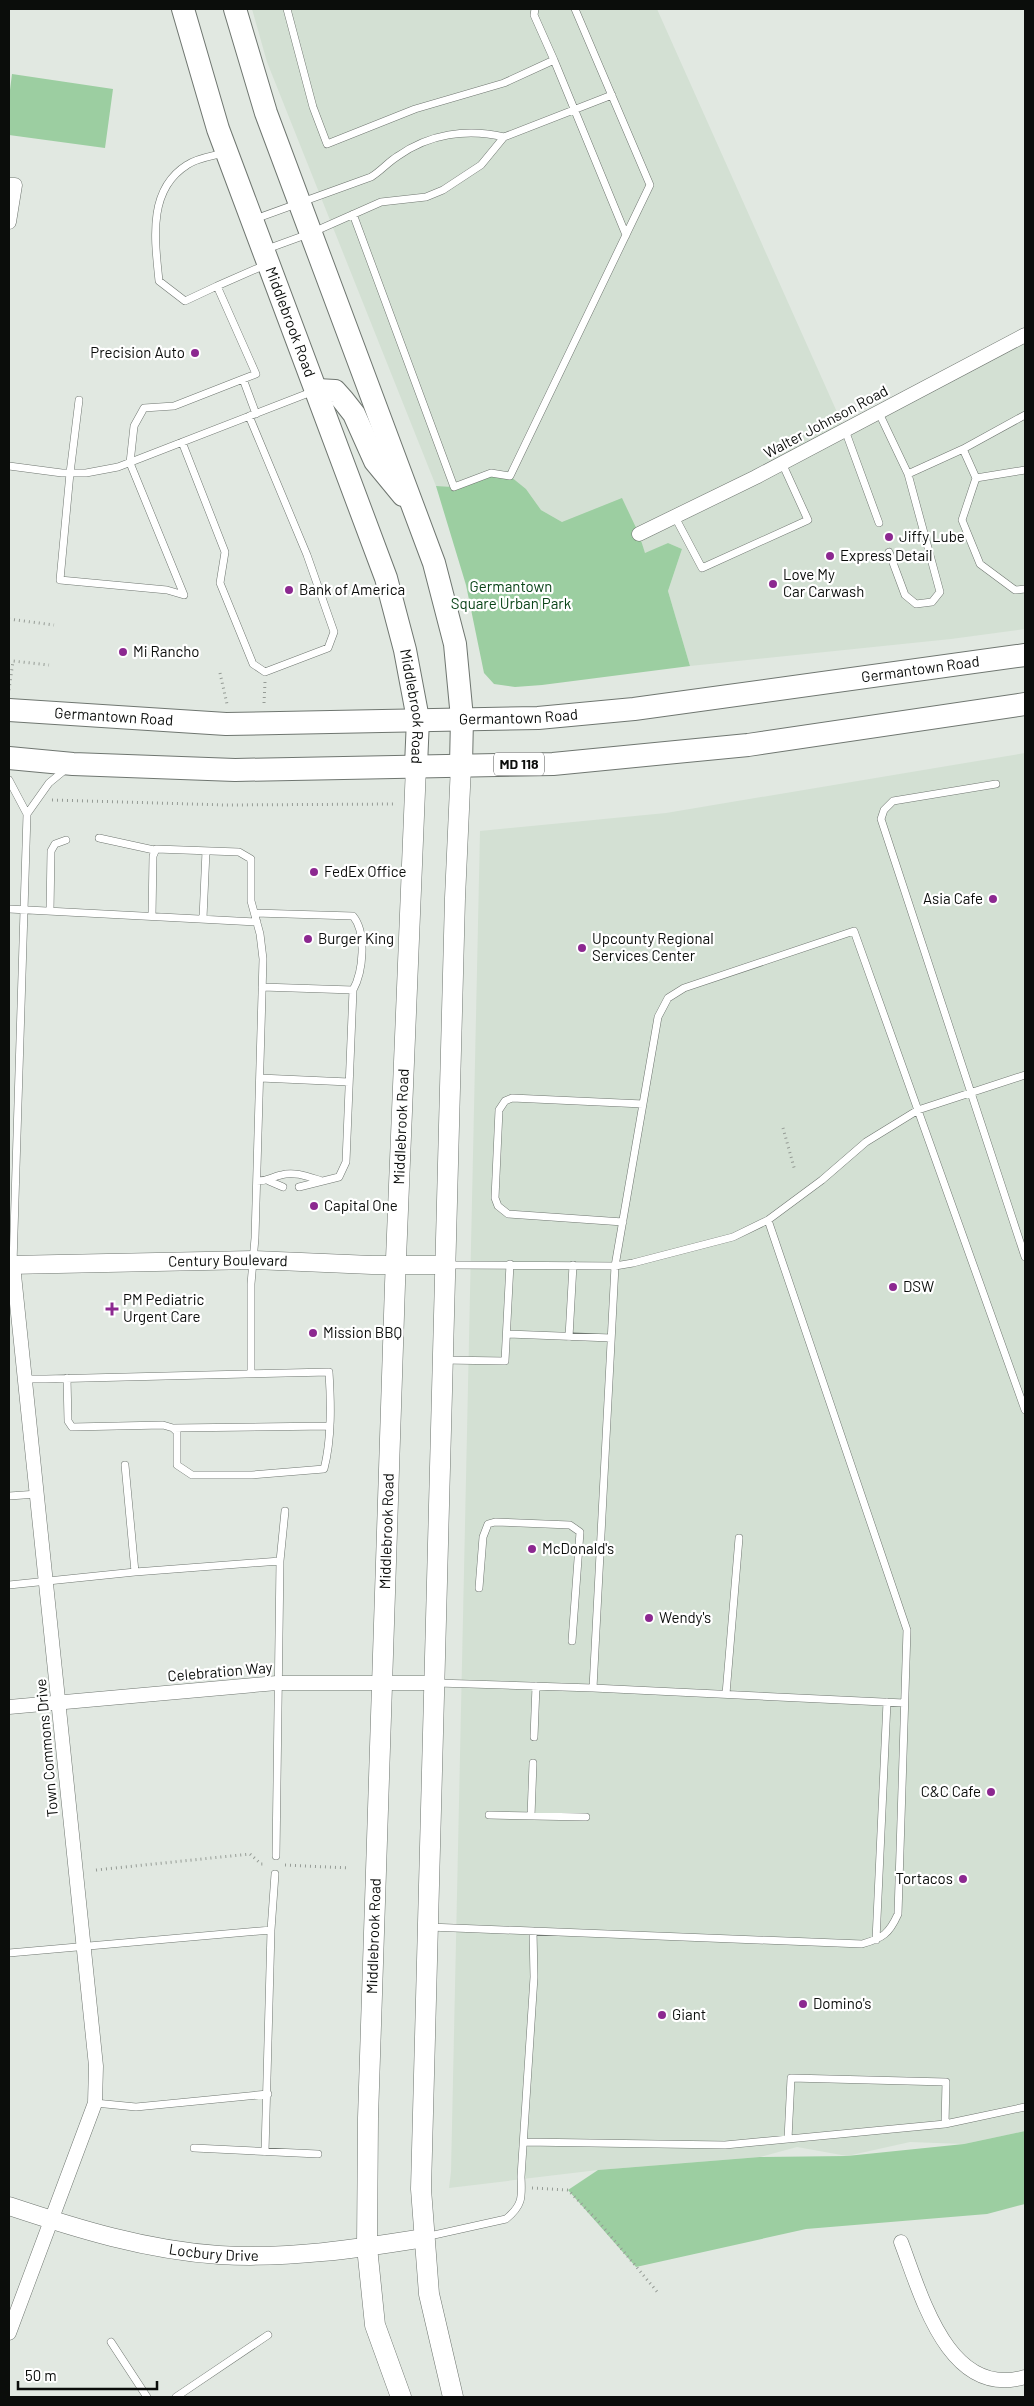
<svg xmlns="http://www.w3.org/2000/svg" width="1034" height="2406" font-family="Barlow,sans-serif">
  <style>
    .built { fill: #d3e0d3 }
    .green { fill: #9ccea1 }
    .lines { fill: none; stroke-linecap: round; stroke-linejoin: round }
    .service-casing { stroke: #6f7670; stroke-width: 8 }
    .minor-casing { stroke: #6f7670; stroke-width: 15 }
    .tertiary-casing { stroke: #6f7670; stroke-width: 19 }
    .secondary-casing { stroke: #6f7670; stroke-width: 21 }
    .primary-casing { stroke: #6f7670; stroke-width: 24 }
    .path { stroke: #959b95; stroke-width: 3; stroke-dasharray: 1 4; stroke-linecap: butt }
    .service { stroke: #fff; stroke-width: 7 }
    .minor { stroke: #fff; stroke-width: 14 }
    .tertiary { stroke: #fff; stroke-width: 18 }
    .secondary { stroke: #fff; stroke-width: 20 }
    .primary { stroke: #fff; stroke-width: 22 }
    .poi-dot { fill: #8c2890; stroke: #fff; stroke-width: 2 }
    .labels { text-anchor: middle; stroke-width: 4.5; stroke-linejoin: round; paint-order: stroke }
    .shield { fill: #fff; stroke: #545654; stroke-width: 1 }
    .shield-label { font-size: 14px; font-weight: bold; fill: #0b0d0b }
    .street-label { font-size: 15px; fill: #0b0d0b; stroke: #fff }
    .poi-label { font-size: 15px; fill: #0b0d0b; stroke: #fff; text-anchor: start }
    .park-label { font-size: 15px; fill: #0a4418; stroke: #fff }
  </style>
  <rect width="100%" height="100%" fill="#e1e8e1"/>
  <!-- built -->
  <path class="built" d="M 252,9 L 657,9 L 845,430 L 1025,335 L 1025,629 L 951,639 L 690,666 L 668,591 L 682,549 L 668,543 L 645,554 L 639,534 L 562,522 L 541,510 L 526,489 L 510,476 L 454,487 L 436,486 L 267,62 Z
    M 1025,753 L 1025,2131 L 964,2144 L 910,2142 L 847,2156 L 797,2147 L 760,2157 L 598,2170 L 449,2188 L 451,2172 L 480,831 L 666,813 Z"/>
  <!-- green -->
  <path class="green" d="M 12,74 L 113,89 L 105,148 L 9,135 L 9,98 Z
    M 491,473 L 510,476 L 526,489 L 541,510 L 562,522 L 622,498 L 639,534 L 645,553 L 668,543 L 682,549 L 668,591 L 690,666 L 542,685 L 515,687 L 494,684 L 484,673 L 466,585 L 436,486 L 454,487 Z
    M 1025,2131 L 1025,2204 L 987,2214 L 806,2229 L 636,2267 L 568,2190 L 598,2170 L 760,2157 L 847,2156 L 964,2144 Z"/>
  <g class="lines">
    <defs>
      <path id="service" d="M 287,9 L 313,107 L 327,144 L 415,109 L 504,83 L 554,60 L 626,235
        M 535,9 L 534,15 L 554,60
        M 224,153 C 213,156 197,158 187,165 C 147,190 155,241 159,281 L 185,301 L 217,286 L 256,374 L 243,379
        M 353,214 L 454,487 L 491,473 L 510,476 L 650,185 L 575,9
        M 255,219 L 371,177 C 381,171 388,162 398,156 C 429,134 467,128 504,137
        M 267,249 L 311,233 L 381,202 L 426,197 L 443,190 L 481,165 L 504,137 L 612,95
        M 217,286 L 265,265
        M 79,400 L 70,473 L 60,580 L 167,590 L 184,595 L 130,463 L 134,426 L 144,408 L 174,406 L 243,379 L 256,414
        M 879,413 L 908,474 L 963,449
        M 1025,415 L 963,449 L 976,478 L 962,520 L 980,564 L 1015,590 L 1025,589
        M 845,430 L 879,523
        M 182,442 L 225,552 L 220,583 L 253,664 L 265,672 L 328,648 L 334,632 L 307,555 L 249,416
        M 9,466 L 62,473 L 86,473 L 118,467 L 314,391
        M 976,478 L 1025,470
        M 675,517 L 702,568 L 808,520 L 782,463
        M 889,552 L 905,595 L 916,604 L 932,602 L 940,592 L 908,474
        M 9,780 L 27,814 L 13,1264
        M 996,784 L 893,801 L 884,810 L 881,819 L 1025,1257
        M 27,814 L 49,783 L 66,769
        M 99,838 L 154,850
        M 9,909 L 257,922
        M 50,911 L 51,851 L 55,844 L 66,840
        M 255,913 L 353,916 C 367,933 363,972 353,990
        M 152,916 L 153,856 L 156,849 L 239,852 L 251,859 L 251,901 L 260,934 L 263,959 L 255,1238 L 251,1284 L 251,1373
        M 203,918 L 206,851
        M 262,987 L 353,990 L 346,1162 L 339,1177 L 299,1187
        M 260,1078 L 349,1082
        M 257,1181 C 269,1181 271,1177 281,1175 C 295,1171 309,1177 322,1181
        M 269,1181 L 283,1187
        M 623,1222 L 508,1214 L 498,1206 L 495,1198 L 499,1110 L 505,1101 L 512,1098 L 643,1104
        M 448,1265 L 615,1266 L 633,1263 L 733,1237 L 768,1220 L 822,1180 L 866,1142 L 918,1110 L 1025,1075
        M 507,1334 L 611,1338
        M 569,1337 L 573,1265
        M 443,1360 L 505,1361 L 510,1264
        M 26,1379 L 46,1379 L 329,1372 C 331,1403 332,1438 324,1469 L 252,1475 L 192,1475 L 177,1465 L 177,1432 L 173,1428 L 163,1425 L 72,1427 L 68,1421 L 67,1378
        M 173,1428 L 329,1426
        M 125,1465 L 135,1572
        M 9,1496 L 38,1494
        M 9,1585 L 135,1572 L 280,1561
        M 479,1588 L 483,1537 L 488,1524 L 495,1522 L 570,1525 L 580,1532 L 572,1641
        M 437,1683 L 593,1688 L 615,1266 L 658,1017 L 668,998 L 684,988 L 854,931 L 1025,1410
        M 593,1688 L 904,1703
        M 726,1694 L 739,1538
        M 534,1737 L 536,1686
        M 489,1815 L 586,1817
        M 531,1816 L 533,1763
        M 276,1856 L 280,1561 L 285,1511
        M 429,1927 L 862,1944 C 883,1938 889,1934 898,1914 L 907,1630 L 768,1220
        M 876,1940 L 887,1702
        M 9,1953 L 271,1930
        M 95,2103 L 136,2107 L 268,2094
        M 788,2139 L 791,2078 L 946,2082 L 945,2124
        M 524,2142 L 725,2145 L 945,2124 L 1025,2107
        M 194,2148 L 318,2154
        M 265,2152 L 271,1930 L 275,1874
        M 425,2237 L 506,2219 C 523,2205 522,2197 521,2177 L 534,1977 L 533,1931
        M 111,2342 L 147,2397
        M 176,2397 L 268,2335"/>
      <path id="minor" d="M 9,185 L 15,185 L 9,222
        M 639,534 L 756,477 L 1025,335
        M 9,1707 L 277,1683 L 435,1683
        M 901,2242 C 921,2294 948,2400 1025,2377
        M 9,2333 L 95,2103 L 96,2066 L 13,1265"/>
      <g id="tertiary">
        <path id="s1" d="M 9,1265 L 254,1260 L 372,1265 L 446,1265"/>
        <path id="s2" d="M 9,2206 C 78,2229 146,2250 219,2255 C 288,2259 356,2249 424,2238"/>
      </g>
      <g id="secondary">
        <path id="s3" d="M 401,2397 L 375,2325 L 367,2247 L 368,2118 L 395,1284 L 416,766"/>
        <path d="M 453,2397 L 429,2294 L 421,2189 L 455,898 L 461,765"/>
      </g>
      <g id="primary">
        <path id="s4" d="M 183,9 L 218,129 L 386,578 L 405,650 L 418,719 L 416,766"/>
        <path d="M 235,9 L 266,113 L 434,563 L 455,644 L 462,718 L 461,765"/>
        <path d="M 317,390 L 335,391 L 343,400 L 354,414 L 375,461 L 403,495"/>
        <path id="s5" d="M 9,710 L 226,724 L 538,718 L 634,709 L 1025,655"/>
        <path d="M 9,758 L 73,764 L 235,770 L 553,764 L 748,745 L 1025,704"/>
      </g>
    </defs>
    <!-- service casing -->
    <use href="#service" class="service-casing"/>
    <!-- minor casing -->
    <use href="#minor" class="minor-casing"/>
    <!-- tertiary casing -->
    <use href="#tertiary" class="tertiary-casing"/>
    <!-- secondary casing -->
    <use href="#secondary" class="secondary-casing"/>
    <!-- primary casing -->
    <use href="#primary" class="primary-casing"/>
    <!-- path -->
    <path class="path" d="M 9,619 L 54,625
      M 220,673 L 227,704
      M 9,690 L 13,661 L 49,665
      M 264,703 L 265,682
      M 52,800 L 226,805 L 396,804
      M 783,1128 L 795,1171
      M 285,1865 L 349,1868
      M 96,1870 L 250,1854 L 261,1864 L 266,1864
      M 532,2188 L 568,2190 L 599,2222 L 659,2294"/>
    <!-- service -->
    <use href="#service" class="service"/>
    <!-- minor -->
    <use href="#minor" class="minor"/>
    <!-- tertiary -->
    <use href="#tertiary" class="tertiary"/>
    <!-- secondary -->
    <use href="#secondary" class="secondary"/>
    <!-- primary -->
    <use href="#primary" class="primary"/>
  </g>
  <!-- markers -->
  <g class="poi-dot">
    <circle cx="195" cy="353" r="5"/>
    <circle cx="889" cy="537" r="5"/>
    <circle cx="830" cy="556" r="5"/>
    <circle cx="773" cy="584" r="5"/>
    <circle cx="289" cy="590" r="5"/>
    <circle cx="123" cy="652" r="5"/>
    <circle cx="314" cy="872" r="5"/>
    <circle cx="993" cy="899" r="5"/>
    <circle cx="308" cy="939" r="5"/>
    <circle cx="582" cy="948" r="5"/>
    <circle cx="314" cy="1206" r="5"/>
    <circle cx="893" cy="1287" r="5"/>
    <path d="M109.5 1301.5h5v5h5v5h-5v5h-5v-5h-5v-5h5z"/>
    <circle cx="313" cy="1333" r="5"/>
    <circle cx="532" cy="1549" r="5"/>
    <circle cx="649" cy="1618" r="5"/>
    <circle cx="991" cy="1792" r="5"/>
    <circle cx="963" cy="1879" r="5"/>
    <circle cx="803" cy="2004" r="5"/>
    <circle cx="662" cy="2015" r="5"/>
  </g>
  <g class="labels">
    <!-- shield labels -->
    <rect class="shield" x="494" y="752.5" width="50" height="23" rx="4"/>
    <g class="shield-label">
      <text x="519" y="769">MD 118</text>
    </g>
    <!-- street labels -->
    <g class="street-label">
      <text dy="5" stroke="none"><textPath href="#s4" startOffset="331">Middlebrook Road</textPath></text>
      <text transform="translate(826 422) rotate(-28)" y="5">Walter Johnson Road</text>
      <text dy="5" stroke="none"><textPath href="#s5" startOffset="915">Germantown Road</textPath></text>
      <text dy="5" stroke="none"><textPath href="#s4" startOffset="736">Middlebrook Road</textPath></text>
      <text dy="5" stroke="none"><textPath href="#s5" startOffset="510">Germantown Road</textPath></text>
      <text dy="5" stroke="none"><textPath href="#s5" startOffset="105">Germantown Road</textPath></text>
      <text dy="5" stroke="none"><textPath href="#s3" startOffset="1276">Middlebrook Road</textPath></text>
      <text dy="5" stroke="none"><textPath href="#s1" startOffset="219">Century Boulevard</textPath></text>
      <text dy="5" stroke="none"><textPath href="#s3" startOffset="871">Middlebrook Road</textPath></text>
      <text transform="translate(220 1672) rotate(-5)" y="5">Celebration Way</text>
      <text transform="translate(47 1748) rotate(-95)" y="5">Town Commons Drive</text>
      <text dy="5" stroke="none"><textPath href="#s3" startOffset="466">Middlebrook Road</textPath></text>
      <text dy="5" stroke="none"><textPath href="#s2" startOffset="211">Locbury Drive</textPath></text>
    </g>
    <!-- poi labels -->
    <g class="poi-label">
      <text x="185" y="358" text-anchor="end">Precision Auto</text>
      <text x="899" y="542">Jiffy Lube</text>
      <text x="840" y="561">Express Detail</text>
      <text x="783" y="580">Love My<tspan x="783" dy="17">Car Carwash</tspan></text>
      <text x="299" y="595">Bank of America</text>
      <text x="133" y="657">Mi Rancho</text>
      <text x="324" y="877">FedEx Office</text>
      <text x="983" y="904" text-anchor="end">Asia Cafe</text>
      <text x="318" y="944">Burger King</text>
      <text x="592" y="944">Upcounty Regional<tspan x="592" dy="17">Services Center</tspan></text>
      <text x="324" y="1211">Capital One</text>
      <text x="903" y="1292">DSW</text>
      <text x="123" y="1305">PM Pediatric<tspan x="123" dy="17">Urgent Care</tspan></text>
      <text x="323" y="1338">Mission BBQ</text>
      <text x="542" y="1554">McDonald's</text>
      <text x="659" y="1623">Wendy's</text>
      <text x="981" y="1797" text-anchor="end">C&amp;C Cafe</text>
      <text x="953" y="1884" text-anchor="end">Tortacos</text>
      <text x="813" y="2009">Domino's</text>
      <text x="672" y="2020">Giant</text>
    </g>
    <!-- park labels -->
    <g class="park-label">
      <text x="511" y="592">Germantown<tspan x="511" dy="17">Square Urban Park</tspan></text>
    </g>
  </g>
  <!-- border -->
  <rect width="1034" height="2406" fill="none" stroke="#0b0d0b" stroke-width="20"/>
  <!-- scale -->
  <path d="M18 2381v8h139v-8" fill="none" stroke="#0b0d0b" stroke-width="2.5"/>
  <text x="25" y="2381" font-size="15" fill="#0b0d0b" stroke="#ffffff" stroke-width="4" paint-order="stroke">50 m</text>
</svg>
